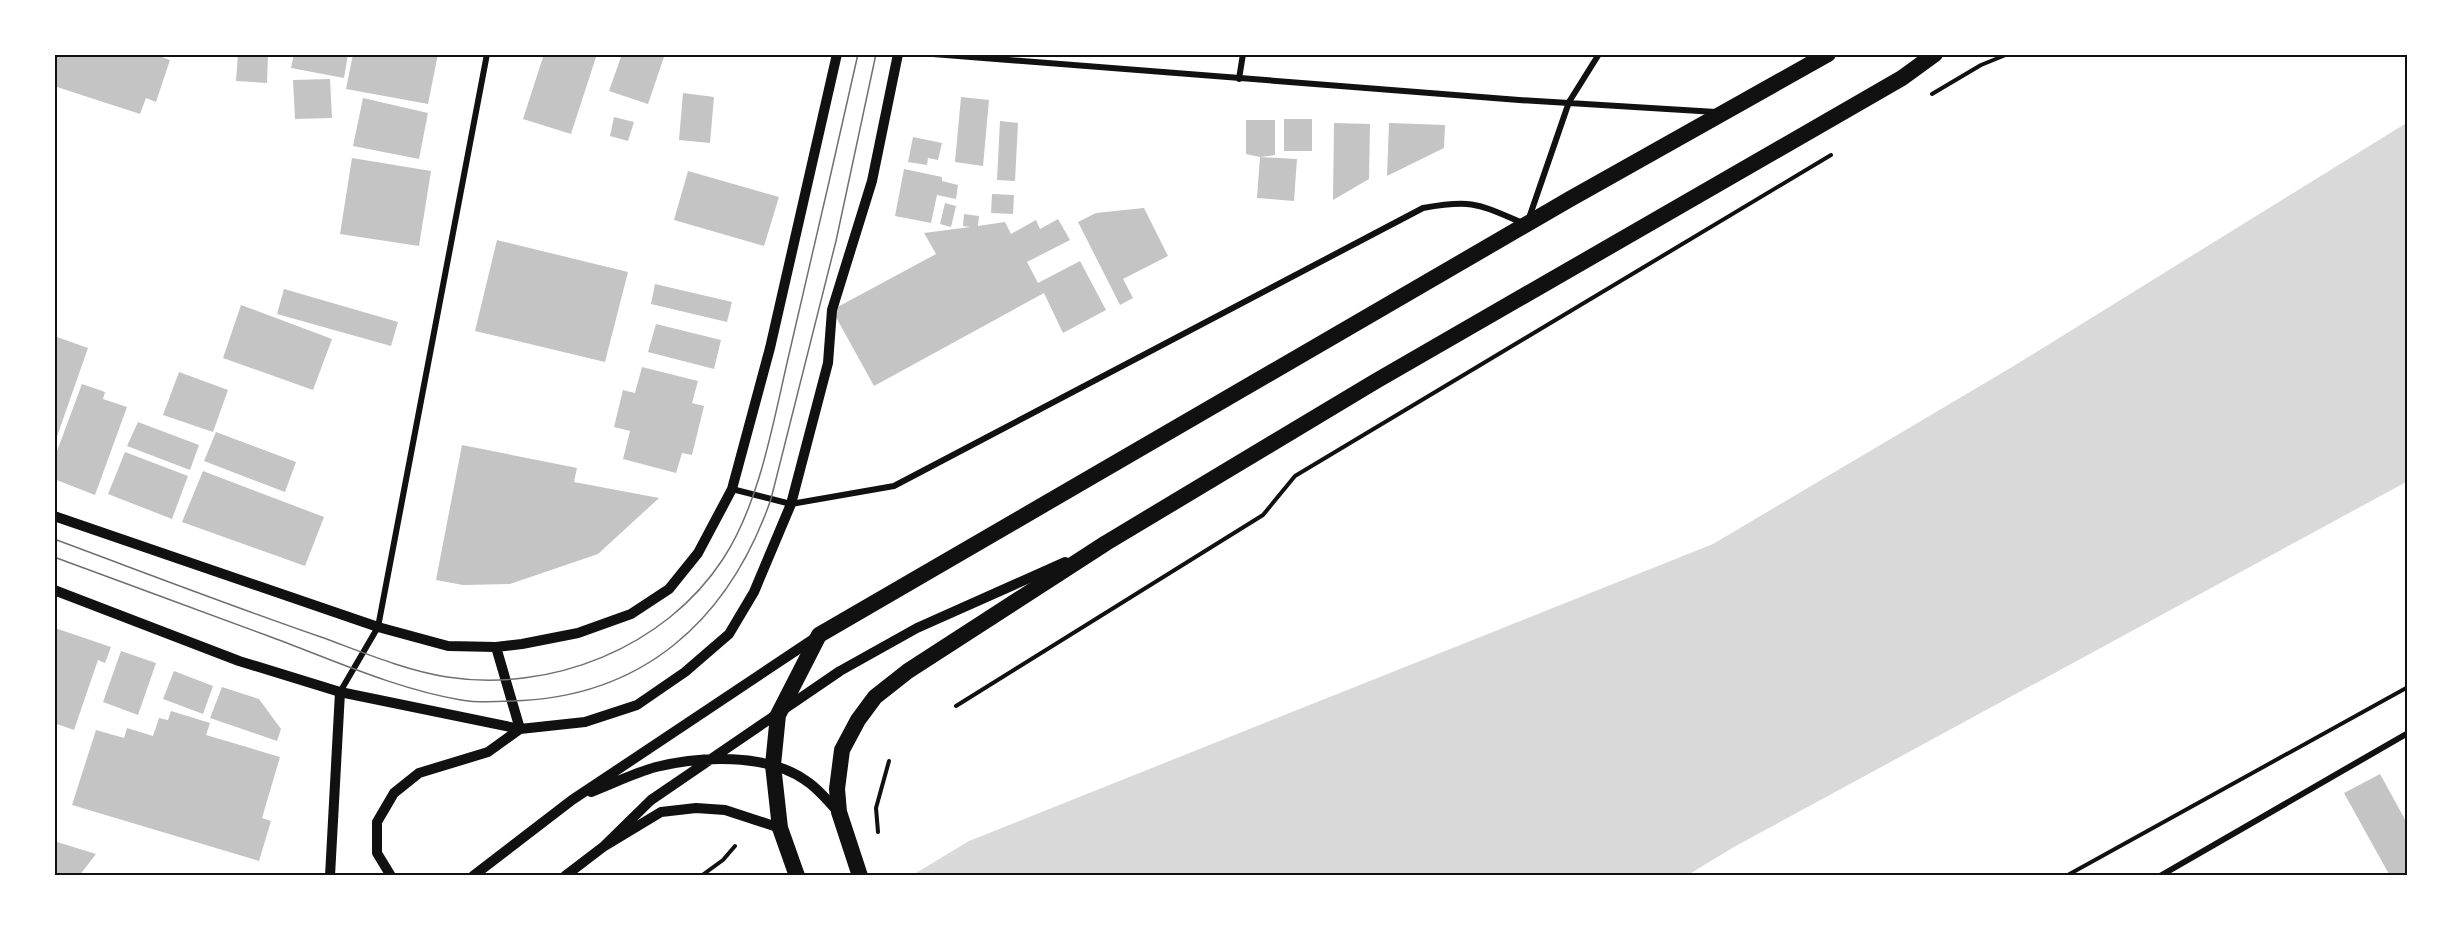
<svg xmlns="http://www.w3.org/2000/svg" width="2462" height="930" font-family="Roboto,sans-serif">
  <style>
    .water { fill: #d9d9d9 }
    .building { fill: #c4c4c4 }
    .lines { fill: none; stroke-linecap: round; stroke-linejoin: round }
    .path { stroke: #111; stroke-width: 4 }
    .minor { stroke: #111; stroke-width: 6 }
    .tertiary { stroke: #111; stroke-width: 10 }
    .trunk { stroke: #111; stroke-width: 16 }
    .tram { stroke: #707070; stroke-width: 1.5 }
    .neatline { fill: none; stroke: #111; stroke-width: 2 }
  </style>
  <rect width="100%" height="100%" fill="#fff"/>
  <!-- water -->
  <path class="water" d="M 2408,122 L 2408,481 L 1734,847 L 1686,876 L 911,876 L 969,841 L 1713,544 L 2012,367 Z"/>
  <!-- building -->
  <path class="building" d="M 54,54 L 164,54 L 162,57 L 170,60 L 156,102 L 146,98 L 140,114 L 54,86 Z
    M 238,54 L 268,55 L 267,83 L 236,81 Z
    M 294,54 L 348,54 L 344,78 L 291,68 Z
    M 353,54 L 438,54 L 428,104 L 346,89 Z
    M 544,54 L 597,54 L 571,134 L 523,119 Z
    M 622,54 L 665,54 L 648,104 L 609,91 Z
    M 330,79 L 332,118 L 295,119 L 293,80 Z
    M 683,93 L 714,97 L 710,143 L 679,140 Z
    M 961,97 L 989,100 L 983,166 L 955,162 Z
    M 363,98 L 428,113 L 419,159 L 353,146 Z
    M 614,117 L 634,122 L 628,141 L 610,136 Z
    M 1284,119 L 1312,119 L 1312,151 L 1284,151 Z
    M 1246,120 L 1275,120 L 1275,155 L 1260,157 L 1246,154 Z
    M 1000,121 L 1018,123 L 1015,181 L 997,180 Z
    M 1334,123 L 1370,124 L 1369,179 L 1333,200 Z
    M 1389,123 L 1445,125 L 1444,148 L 1387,176 Z
    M 913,137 L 942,143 L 938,160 L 928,158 L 927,165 L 908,162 Z
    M 1260,157 L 1297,159 L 1294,201 L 1257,198 Z
    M 352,158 L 431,171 L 419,246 L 340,234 Z
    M 904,169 L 942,177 L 942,181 L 958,185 L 956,199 L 937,195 L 931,223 L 895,216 Z
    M 688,171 L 779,197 L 764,246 L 674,220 Z
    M 992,194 L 1014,195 L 1013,214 L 991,213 Z
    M 945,203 L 956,206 L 951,227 L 940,224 Z
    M 1144,208 L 1168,256 L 1123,279 L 1133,298 L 1120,305 L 1078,222 L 1096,213 Z
    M 964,214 L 979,216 L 978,226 L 1005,222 L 1011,234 L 1036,220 L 1040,229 L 1058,219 L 1070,240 L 1027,262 L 1038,283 L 1080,261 L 1106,310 L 1063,333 L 1044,293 L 874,386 L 832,310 L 936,254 L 924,233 L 970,227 L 963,226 Z
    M 497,240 L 628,272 L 605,362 L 475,331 Z
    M 655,284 L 732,302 L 727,322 L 651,304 Z
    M 284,289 L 398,322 L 391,346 L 277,314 Z
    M 241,305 L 332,339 L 313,390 L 223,358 Z
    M 656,324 L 721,340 L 714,369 L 648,352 Z
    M 54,336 L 88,348 L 54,445 Z
    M 642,367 L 698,381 L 692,403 L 704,406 L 692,455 L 682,453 L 676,473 L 623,459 L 630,431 L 614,427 L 623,390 L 635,393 Z
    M 179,372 L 228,390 L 213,432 L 163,415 Z
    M 82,384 L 105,392 L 103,399 L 127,407 L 95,495 L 54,479 L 54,459 Z
    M 138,422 L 199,445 L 190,470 L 127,446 Z
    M 216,432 L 296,462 L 285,492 L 204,461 Z
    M 462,445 L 577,468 L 574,482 L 659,498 L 598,554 L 510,584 L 463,585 L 436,580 Z
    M 125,452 L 188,476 L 172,519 L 108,494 Z
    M 203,471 L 324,517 L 305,566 L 182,522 Z
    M 55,628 L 111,647 L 105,663 L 98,660 L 74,730 L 54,723 Z
    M 121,651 L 156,663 L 138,715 L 103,702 Z
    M 174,671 L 213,686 L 203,714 L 163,699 Z
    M 222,687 L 259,699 L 281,729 L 277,741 L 210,718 Z
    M 171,711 L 210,723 L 206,735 L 280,757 L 262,818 L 271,821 L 259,861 L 72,805 L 96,730 L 124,738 L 127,728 L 153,736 L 159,718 L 168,720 Z
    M 2380,774 L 2408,825 L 2408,876 L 2390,876 L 2344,793 Z
    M 54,841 L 96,854 L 79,876 L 54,876 Z"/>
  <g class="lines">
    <!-- path -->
    <path class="path" d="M 1932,94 L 1981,65 L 2008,54
      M 956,706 L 1263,515 L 1295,476 L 1831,155
      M 878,832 L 876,808 L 889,761
      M 701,876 L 723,860 L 735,846
      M 2066,876 L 2408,687"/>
    <!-- minor -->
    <path class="minor" d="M 933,54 L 1519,100 L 1716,112
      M 1239,79 L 1243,54
      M 1529,218 L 1569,102 L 1599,54
      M 732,489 L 791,504 L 894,486 L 1423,208 C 1473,199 1478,204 1523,223
      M 340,692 L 378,627 L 487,54
      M 2160,876 L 2408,733"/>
    <!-- tertiary -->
    <path class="tertiary" d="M 54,516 L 378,627 L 448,646 L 496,647 L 522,644 L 578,633 L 631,614 L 669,589 L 698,553 L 732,489 L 770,348 L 837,54
      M 54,590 L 239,661 L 340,692 L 520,729 L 585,722 L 637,705 L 685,672 L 729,634 L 754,592 L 791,504 L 828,363 L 832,310 L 872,181 L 898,54
      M 591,792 C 612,784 634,773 656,767 C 700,756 766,753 805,780 C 818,788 828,801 838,812
      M 603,847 L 651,800 L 840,671 L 917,628 L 1065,562
      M 330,876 L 340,692
      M 391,876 L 377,853 L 377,822 L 394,793 L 419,773 L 488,752 L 520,729 L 496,647
      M 473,876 L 572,800 L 815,638
      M 565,876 L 603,847 L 661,812 L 696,808 L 725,810 L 780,828"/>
    <!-- trunk -->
    <path class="trunk" d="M 797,876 L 780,828 L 773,765 L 778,715 L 819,635 L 1570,199 L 1828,54
      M 860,876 L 839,812 L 837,789 L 842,750 L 858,720 L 875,697 L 908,671 L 1106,543 L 1376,381 L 1902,78 L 1935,54"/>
    <!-- tram -->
    <path class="tram" d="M 54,539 C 143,572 231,606 321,637 C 362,652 404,670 447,677 C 550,693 665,648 723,559 C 761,501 774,417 790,350 C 813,251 836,153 858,54
      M 54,557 C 126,584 199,610 271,637 C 333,660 396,689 461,700 C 477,703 495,702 511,701 C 643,698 729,620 771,499 L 836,241 L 876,54"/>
  </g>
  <!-- border -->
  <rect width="2462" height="930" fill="none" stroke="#ffffff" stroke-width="111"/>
  <rect x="56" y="56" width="2350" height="818" class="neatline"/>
</svg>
